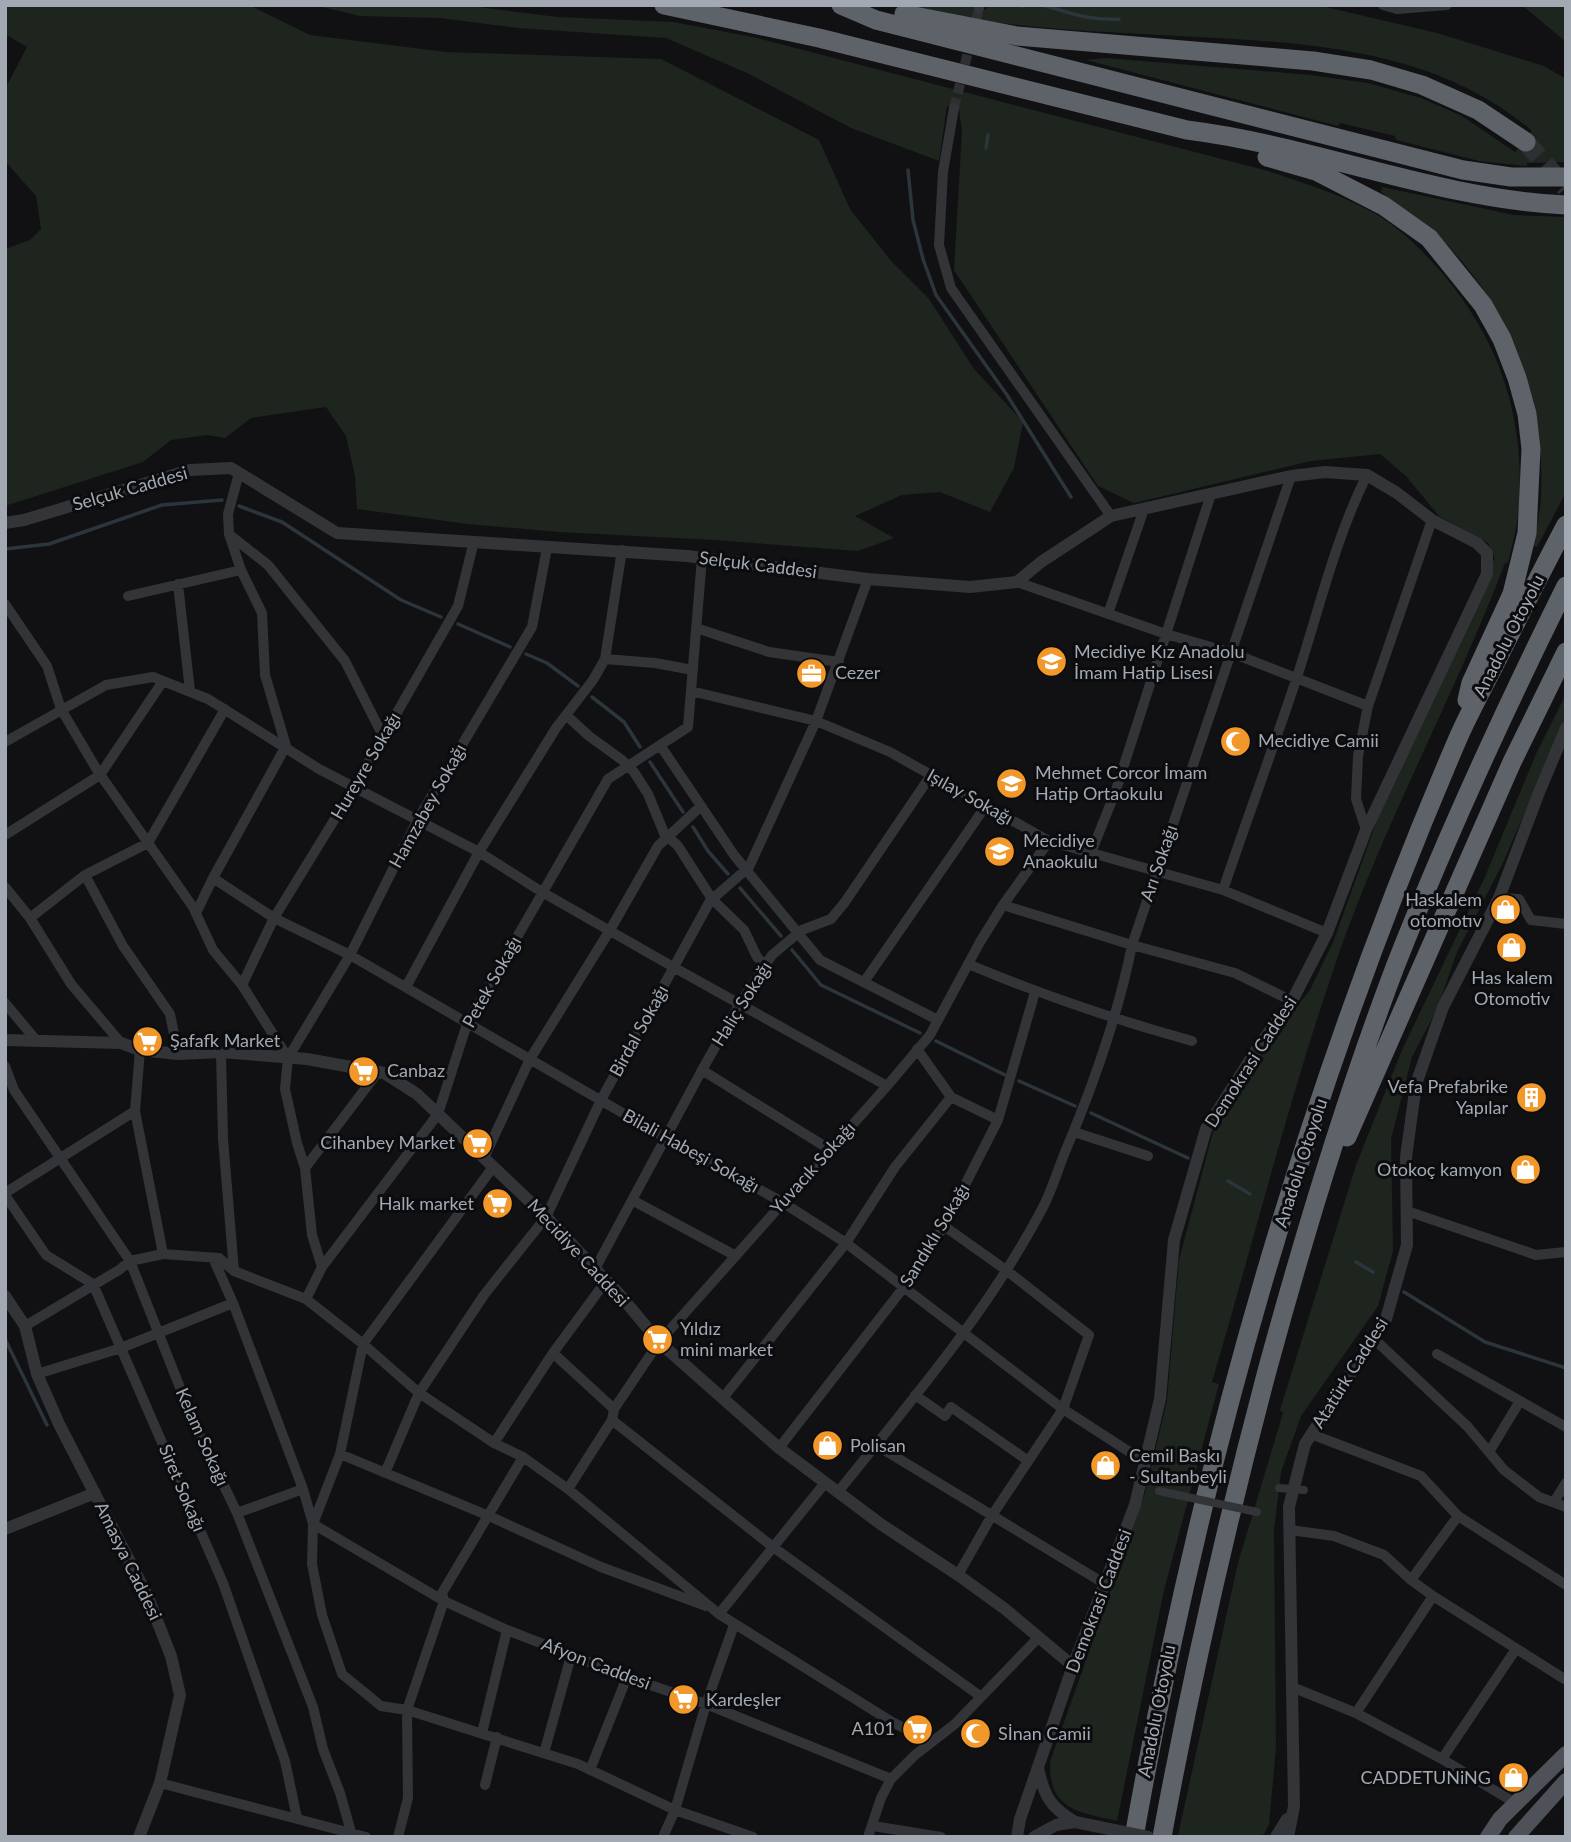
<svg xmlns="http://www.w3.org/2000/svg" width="1571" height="1842" font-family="Lato,sans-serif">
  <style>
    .green { fill: #1d251e }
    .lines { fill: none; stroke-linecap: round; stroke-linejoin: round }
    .stream { stroke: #2b353b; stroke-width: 3.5 }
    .minor-tunnel { stroke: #2e2f33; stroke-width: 10; stroke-dasharray: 10 5; stroke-linecap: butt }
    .motorway-tunnel { stroke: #2e2f33; stroke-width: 19; stroke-dasharray: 19 10; stroke-linecap: butt }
    .minor { stroke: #323438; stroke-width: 10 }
    .tertiary { stroke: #323438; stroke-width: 12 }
    .primary { stroke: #4e5157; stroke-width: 16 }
    .motorway { stroke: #5e6269; stroke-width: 19 }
    .pedestrian-bridge { stroke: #323438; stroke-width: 8 }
    .tertiary-bridge { stroke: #323438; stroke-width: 12 }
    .labels { text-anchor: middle; stroke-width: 6; stroke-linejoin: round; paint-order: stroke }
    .street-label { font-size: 18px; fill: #a2a9b3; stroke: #0c0c0e }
    .poi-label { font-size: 18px; fill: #a2a9b3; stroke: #0c0c0e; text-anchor: start }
  </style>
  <rect width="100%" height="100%" fill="#111113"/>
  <!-- green -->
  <path class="green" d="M 5,5 L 249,5 L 310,35 L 446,52 L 661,59 L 819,140 L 850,209 L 891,261 L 929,299 L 974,369 L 1023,422 L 1014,468 L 990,512 L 940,492 L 902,495 L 855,516 L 894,538 L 858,551 L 714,540 L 559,532 L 468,524 L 357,509 L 355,476 L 346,436 L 326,407 L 251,418 L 225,438 L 207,435 L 171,440 L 143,462 L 5,506 L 5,249 L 30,240 L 41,229 L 36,196 L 5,161 L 5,89 L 27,47 L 5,34 Z
    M 314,5 L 463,5 L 557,17 L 673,22 L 753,37 L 1268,171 C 1305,183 1342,195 1376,214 C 1401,229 1424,252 1443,274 C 1502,344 1527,424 1518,515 C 1516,531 1512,547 1508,562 L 1505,563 C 1454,697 1384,823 1337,959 C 1289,1098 1254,1240 1212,1382 L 1219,1384 L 1164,1590 L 1117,1821 C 1078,1812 1049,1810 1050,1762 L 1145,1493 L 1167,1401 L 1179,1260 L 1213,1132 L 1274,1035 L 1310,990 L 1334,940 L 1380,812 L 1435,685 L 1495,558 L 1488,543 L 1439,516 L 1406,476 L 1380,454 L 1311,461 L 1134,503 L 1098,486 L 954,270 L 962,131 L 959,110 L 947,106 L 939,161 L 851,128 L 747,73 L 666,38 L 518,28 L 440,18 L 360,16 Z
    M 897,5 L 973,5 L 985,10 L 989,5 L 1317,5 L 1437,33 L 1544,66 L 1566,79 L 1566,162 L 1527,163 L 1527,166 L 1479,161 L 1396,140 L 1395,136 L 1340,123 L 1338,126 L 1086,60 L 1106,58 L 1311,75 L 1368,83 L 1421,98 L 1462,116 L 1515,152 L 1532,131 C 1439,51 1314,43 1197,37 C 1126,33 1056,31 986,21 C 956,17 926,14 897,5 Z
    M 1522,5 L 1566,5 L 1566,42 Z
    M 1382,187 L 1514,215 L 1566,217 L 1566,492 L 1537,547 L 1533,546 C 1536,530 1540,514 1541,498 C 1546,399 1509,303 1436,234 C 1420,219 1399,206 1381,192 Z
    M 1566,694 L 1566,719 L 1501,867 L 1457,952 L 1437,1009 L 1412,1057 L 1391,1139 L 1393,1251 L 1378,1306 L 1301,1416 L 1281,1472 L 1274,1530 L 1276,1748 L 1269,1825 L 1264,1834 L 1256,1837 L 1178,1835 L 1238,1563 L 1283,1413 L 1280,1410 L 1356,1165 L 1402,1050 L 1484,879 L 1536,754 Z"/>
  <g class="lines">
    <!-- stream -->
    <path class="stream" d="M 1043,5 C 1069,13 1091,21 1119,19
      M 1023,6 L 1024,5
      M 986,148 L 988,135
      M 908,170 L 913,220 L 923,259 L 936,295 L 1007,395 L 1071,497
      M 239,506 L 282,522 L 401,600 L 441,617
      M 5,549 L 49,544 L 162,505 L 222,500
      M 458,624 L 510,647
      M 526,654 L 547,663 L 578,686
      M 592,697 L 624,722 L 640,747
      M 650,762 L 683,812
      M 693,827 L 708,851 L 728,874
      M 740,888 L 781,936
      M 792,950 L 821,985 L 920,1033
      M 936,1041 L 1005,1075
      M 1019,1081 L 1075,1106
      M 1091,1113 L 1188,1158
      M 1228,1181 L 1250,1194
      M 1356,1262 L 1373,1272
      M 1404,1292 L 1485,1342 L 1566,1368
      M 5,1339 L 47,1425"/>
    <!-- minor-tunnel -->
    <path class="minor-tunnel" d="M 954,108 L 979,8"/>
    <!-- motorway-tunnel -->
    <path class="motorway-tunnel" d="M 1526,142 L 1566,188"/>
    <!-- minor -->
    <path class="minor" d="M 1383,5 L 1397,9 L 1447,5
      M 979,8 L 980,5
      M 954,108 L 943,172 L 939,245 L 951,288 L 1111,516
      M 230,535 L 268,565 L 345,661 L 383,736
      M 1017,582 L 1166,634 L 1232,653 L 1368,706
      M 178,584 L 190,691
      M 128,596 L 241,570
      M 5,604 L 47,666 L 61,709 L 97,770 L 193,907 L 213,950 L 242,985 L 288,1058
      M 1108,614 L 1144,509
      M 696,628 L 769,652 L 839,662
      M 605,659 L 655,663 L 693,670
      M 691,691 L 816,721 L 890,752 L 1049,841 L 1223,890 L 1327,933
      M 566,715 L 589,736 L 622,760 L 634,772 L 648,794 L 664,833 L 678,846 L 712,899 L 744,930 L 757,957 L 765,966
      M 5,742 L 106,685 L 153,677 L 208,699 L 319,769 L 479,852 L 542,892 L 675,968 L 887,1086
      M 660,745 L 734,855 L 820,960 L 938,1020
      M 1366,830 L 1356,799 L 1358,756 L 1368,706 L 1432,520
      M 5,835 L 100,775 L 163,681
      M 1091,853 L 1116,790 L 1211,494
      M 85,875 L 123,946 L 170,1014 L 178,1054
      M 213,878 L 274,918 L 350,955 L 664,1137 L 782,1202 L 846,1243 L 1063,1409 L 1145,1462
      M 5,887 L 30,918 L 71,984 L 121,1043
      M 1223,890 C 1247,819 1273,749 1297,677 C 1319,610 1335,539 1367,475
      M 1499,898 L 1519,899 L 1531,920 L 1566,924
      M 1003,905 L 1132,945 L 1235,973 L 1292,1001
      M 196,913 L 213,878 L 286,746 L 265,675 L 262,613 L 241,570 L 229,534 L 228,514 L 239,473
      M 30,918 L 85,875 L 148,843 L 225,709
      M 968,964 C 1042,995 1116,1020 1192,1041
      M 864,982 L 985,807
      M 242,985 L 274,918 L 355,786 L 458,606 L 474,541
      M 406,987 L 479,852 L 556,728 L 593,680 L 605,659 L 622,550
      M 5,1003 L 36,1040
      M 917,1049 L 951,1097 L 998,1120
      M 140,1050 L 135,1111 L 163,1254
      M 221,1052 L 223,1139 L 234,1271
      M 5,1066 L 14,1090 L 130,1261 L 194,1423 L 237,1513 L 313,1707 L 323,1749 L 340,1793 L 351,1832
      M 702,1070 L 829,1149
      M 1074,1132 L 1148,1156
      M 484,1158 L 530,1059 L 610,930 L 658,846 L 701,806
      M 493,1167 L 363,1344 L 340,1454 L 313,1524 L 444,1601 L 507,1630 L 627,1677 L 706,1704 L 891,1779
      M 305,1168 L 378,1072
      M 5,1193 L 135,1111
      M 5,1195 L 46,1255 L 93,1284 L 223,1583 L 285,1761 L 297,1818
      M 632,1200 L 736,1256
      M 1407,1211 L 1536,1255 L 1566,1252
      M 944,1226 L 1006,1270 L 1089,1335 L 1063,1409 L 991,1517 L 958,1575
      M 213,1258 L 233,1303 L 303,1489 L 313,1524 L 312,1564 L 322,1615 L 342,1674 L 381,1706 L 407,1710 L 578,1764 L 675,1810 L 753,1837
      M 322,1267 L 312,1235 L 305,1168 L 297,1143 L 285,1089 L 288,1058 L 350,955 L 418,819 L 532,627 L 547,548
      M 595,1269 L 702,1070 L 739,1005 L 772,955 L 802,930 L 831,919 L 845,902 L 931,775
      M 306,1299 L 322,1267 L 438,1114 L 467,1024 L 608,779 L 688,727 L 702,558
      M 25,1326 L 119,1270 L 130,1261 L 163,1254 L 219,1258 L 234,1271 L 306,1299 L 363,1344 L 419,1393 L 494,1443 L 523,1457 L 568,1489 L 719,1614 L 892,1722 L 932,1742
      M 1373,1338 L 1468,1427 L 1504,1470 L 1539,1497 L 1566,1507
      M 553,1353 L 614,1409
      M 1437,1354 L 1566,1427
      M 37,1374 L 121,1348 L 233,1303
      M 915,1395 L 945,1416 L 951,1407 L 1027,1460
      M 723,1398 L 846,1243 L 895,1167 L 951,1097
      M 612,1420 L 773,1547 L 980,1696
      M 1311,1434 L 1421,1476 L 1458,1516 L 1566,1585
      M 494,1443 L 553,1353 L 606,1281
      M 876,1445 L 1105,1584
      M 779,1448 L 904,1287 L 944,1226 L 998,1120 L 1035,992
      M 1489,1452 L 1520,1401
      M 340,1454 L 489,1516 L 601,1567 L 706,1606
      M 385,1473 L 419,1393 L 484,1295 L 546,1217 L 601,1100 L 710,901 L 749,867 L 816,721 L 868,579
      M 568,1489 L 612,1420 L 614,1409 L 659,1342 L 887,1086 L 930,1035 L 980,942 L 1003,905 L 1049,841
      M 838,1492 C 910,1402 987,1313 1041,1211 C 1051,1193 1057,1172 1065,1152 C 1093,1086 1118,1016 1132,945 L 1291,476
      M 1554,1502 L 1566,1483
      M 237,1513 L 303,1489
      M 1290,1530 L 1334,1536 L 1384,1555 L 1411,1580 L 1433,1596 L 1566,1680
      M 1411,1580 L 1458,1516
      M 719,1614 L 825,1483
      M 1292,1687 L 1356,1713 L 1442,1759 L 1517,1804
      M 1356,1713 L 1433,1596
      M 482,1733 L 507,1630
      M 544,1753 L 571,1656
      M 1442,1759 L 1516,1649
      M 590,1770 L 627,1677
      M 160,1783 L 366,1837
      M 485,1785 L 497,1737
      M 873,1826 L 941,1837
      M 398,1837 L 408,1798 L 407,1710 L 444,1601 L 442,1593 L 523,1457
      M 663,1837 L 675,1810 L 706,1704 L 734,1625
      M 868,1837 L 881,1798 L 891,1779 L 915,1755 L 955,1724 L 1039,1637"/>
    <!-- tertiary -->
    <path class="tertiary" d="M 5,523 L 24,520 L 190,470 L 231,468 L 337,533 L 687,556 L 868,579 L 970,587 L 1017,582 L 1041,562 L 1111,516 L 1291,476 L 1325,472 L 1367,475 L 1397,493 L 1432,520 L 1477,543 L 1487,553 L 1487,574 L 1366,830 L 1327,933 L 1292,1001 L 1261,1043 L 1206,1129 L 1174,1240 L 1160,1399 L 1135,1505 L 1073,1666 L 1020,1819 L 1017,1837
      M 5,1040 L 121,1043 L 140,1050 L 178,1054 L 221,1052 L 307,1059 L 384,1073 L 417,1094 L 546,1217 L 620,1295 L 659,1342 L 779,1448 L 882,1525 L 958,1575 L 1005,1609 L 1073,1666
      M 5,1296 L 25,1326 L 37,1374 L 59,1424 L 147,1595 L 171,1656 L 180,1695 L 160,1783 L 139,1837
      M 5,1529 L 95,1493
      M 1038,1768 C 1044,1796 1050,1807 1075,1822
      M 1034,1837 L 1056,1825 L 1075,1822
      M 1276,1837 L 1287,1819
      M 1288,1837 L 1294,1806 L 1289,1507 L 1305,1444 L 1386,1319 L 1407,1245 L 1406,1157 L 1416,1084 L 1443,1007 L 1499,898 L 1538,795 L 1566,728"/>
    <!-- primary -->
    <path class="primary" d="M 1488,1837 L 1500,1819 L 1566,1754
      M 1516,1837 L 1566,1781"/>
    <!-- motorway -->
    <path class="motorway" d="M 664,5 L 819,38 L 1187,130 C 1315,146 1436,199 1566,205
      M 841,5 L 876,20 L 1463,170 L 1511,177 L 1566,177
      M 904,14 L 1017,36 L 1313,61 L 1371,70 L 1422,85 L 1478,110 L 1526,142
      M 1267,157 L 1316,171 L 1384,206 L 1429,238 L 1483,305 L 1502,339 L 1517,378 L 1527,414 L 1531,449 L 1527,533 L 1512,594 L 1471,683 L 1467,700
      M 1347,1137 L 1512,762 L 1566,652
      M 1134,1837 C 1201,1460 1307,1088 1459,736 C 1470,711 1484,686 1496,662 C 1519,616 1542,570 1566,525
      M 1162,1837 C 1191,1680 1226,1525 1267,1371 C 1304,1235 1345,1099 1395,967 C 1446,837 1504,711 1566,586"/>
    <!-- pedestrian-bridge -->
    <path class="pedestrian-bridge" d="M 1279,1488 L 1304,1490
      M 1159,1491 L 1257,1512"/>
    <!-- tertiary-bridge -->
    <path class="tertiary-bridge" d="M 1075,1822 L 1148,1837"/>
  </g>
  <!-- icons -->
  <defs>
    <symbol id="school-disc" viewBox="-11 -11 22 22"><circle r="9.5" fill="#f2982a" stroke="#0c0c0e"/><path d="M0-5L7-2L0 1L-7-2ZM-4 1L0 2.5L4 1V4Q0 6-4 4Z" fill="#fff"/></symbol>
    <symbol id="office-disc" viewBox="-11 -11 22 22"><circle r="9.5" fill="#f2982a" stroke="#0c0c0e"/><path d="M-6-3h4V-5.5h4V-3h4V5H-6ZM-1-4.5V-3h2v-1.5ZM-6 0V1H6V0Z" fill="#fff"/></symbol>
    <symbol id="mosque-disc" viewBox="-11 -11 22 22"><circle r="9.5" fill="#f2982a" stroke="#0c0c0e"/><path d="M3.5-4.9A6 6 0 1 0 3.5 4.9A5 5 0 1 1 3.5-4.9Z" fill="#fff"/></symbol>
    <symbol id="shop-disc" viewBox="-11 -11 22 22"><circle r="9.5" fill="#f2982a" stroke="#0c0c0e"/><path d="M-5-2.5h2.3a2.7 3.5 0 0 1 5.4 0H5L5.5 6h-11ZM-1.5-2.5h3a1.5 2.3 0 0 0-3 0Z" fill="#fff"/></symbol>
    <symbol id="supermarket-disc" viewBox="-11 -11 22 22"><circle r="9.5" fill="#f2982a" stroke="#0c0c0e"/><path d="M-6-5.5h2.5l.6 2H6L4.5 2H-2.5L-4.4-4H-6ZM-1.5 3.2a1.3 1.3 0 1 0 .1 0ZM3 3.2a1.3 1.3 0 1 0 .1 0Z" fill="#fff"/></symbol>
    <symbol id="building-disc" viewBox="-11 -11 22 22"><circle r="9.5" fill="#f2982a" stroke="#0c0c0e"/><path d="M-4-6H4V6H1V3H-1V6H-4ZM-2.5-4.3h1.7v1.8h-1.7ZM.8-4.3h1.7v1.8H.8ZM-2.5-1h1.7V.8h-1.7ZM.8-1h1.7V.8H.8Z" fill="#fff"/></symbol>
  </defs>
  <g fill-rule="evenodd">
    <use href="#school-disc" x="1034" y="644" width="35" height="35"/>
    <use href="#office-disc" x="794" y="656" width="35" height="35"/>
    <use href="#mosque-disc" x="1218" y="724" width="35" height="35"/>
    <use href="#school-disc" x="994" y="766" width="35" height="35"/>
    <use href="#school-disc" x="982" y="834" width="35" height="35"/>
    <use href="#shop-disc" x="1488" y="892" width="35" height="35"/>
    <use href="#shop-disc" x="1494" y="930" width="35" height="35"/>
    <use href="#supermarket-disc" x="130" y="1024" width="35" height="35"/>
    <use href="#supermarket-disc" x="346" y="1054" width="35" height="35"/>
    <use href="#building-disc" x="1514" y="1080" width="35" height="35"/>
    <use href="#supermarket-disc" x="460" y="1126" width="35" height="35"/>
    <use href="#shop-disc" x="1508" y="1152" width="35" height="35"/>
    <use href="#supermarket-disc" x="480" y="1186" width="35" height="35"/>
    <use href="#supermarket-disc" x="640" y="1322" width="35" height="35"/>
    <use href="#shop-disc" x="810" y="1428" width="35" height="35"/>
    <use href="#shop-disc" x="1088" y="1448" width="35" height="35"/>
    <use href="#supermarket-disc" x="666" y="1682" width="35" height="35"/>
    <use href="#supermarket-disc" x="900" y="1712" width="35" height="35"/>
    <use href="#mosque-disc" x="958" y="1716" width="35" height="35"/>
    <use href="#shop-disc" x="1496" y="1760" width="35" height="35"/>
  </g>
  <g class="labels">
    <!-- street labels -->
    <g class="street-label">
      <text transform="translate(130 489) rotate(-16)" y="6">Selçuk Caddesi</text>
      <text transform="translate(758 565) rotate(7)" y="6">Selçuk Caddesi</text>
      <text transform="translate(1509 636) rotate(-63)" y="6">Anadolu Otoyolu</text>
      <text transform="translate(366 766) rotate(-60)" y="6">Hureyre Sokağı</text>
      <text transform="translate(970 797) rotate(29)" y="6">Işılay Sokağı</text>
      <text transform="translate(428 806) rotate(-61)" y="6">Hamzabey Sokağı</text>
      <text transform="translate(1159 863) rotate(-71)" y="6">Arı Sokağı</text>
      <text transform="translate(492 982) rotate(-61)" y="6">Petek Sokağı</text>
      <text transform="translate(742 1004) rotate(-58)" y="6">Haliç Sokağı</text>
      <text transform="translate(639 1031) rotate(-61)" y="6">Birdal Sokağı</text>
      <text transform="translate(1251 1062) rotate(-57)" y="6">Demokrasi Caddesi</text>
      <text transform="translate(691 1151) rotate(29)" y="6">Bilali Habeşi Sokağı</text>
      <text transform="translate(1301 1163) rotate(-72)" y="6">Anadolu Otoyolu</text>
      <text transform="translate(813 1168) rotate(-48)" y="6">Yuvacık Sokağı</text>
      <text transform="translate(935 1235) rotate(-59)" y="6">Sandıklı Sokağı</text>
      <text transform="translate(578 1253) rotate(47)" y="6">Mecidiye Caddesi</text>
      <text transform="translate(1350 1373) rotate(-58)" y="6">Atatürk Caddesi</text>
      <text transform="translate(202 1437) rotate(66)" y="6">Kelam Sokağı</text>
      <text transform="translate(182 1488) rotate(67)" y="6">Siret Sokağı</text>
      <text transform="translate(128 1561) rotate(64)" y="6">Amasya Caddesi</text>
      <text transform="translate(1099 1601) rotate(-69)" y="6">Demokrasi Caddesi</text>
      <text transform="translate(596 1664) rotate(21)" y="6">Afyon Caddesi</text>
      <text transform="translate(1157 1711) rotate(-79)" y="6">Anadolu Otoyolu</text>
    </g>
    <!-- poi labels -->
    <g class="poi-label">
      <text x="1074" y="658">Mecidiye Kız Anadolu<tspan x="1074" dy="21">İmam Hatip Lisesi</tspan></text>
      <text x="835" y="679">Cezer</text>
      <text x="1258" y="747">Mecidiye Camii</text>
      <text x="1035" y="779">Mehmet Corcor İmam<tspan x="1035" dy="21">Hatip Ortaokulu</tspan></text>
      <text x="1023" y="847">Mecidiye<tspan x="1023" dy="21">Anaokulu</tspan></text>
      <text x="1482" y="906" text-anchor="end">Haskalem<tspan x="1482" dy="21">otomotıv</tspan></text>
      <text x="1512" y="984" text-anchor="middle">Has kalem<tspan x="1512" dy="21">Otomotiv</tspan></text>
      <text x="170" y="1047">Şafafk Market</text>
      <text x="387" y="1077">Canbaz</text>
      <text x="1508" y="1093" text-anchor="end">Vefa Prefabrike<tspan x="1508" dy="21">Yapılar</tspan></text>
      <text x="455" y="1149" text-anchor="end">Cihanbey Market</text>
      <text x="1502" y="1176" text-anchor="end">Otokoç kamyon</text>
      <text x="474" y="1210" text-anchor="end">Halk market</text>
      <text x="680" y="1335">Yıldız<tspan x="680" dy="21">mini market</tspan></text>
      <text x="850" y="1452">Polisan</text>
      <text x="1129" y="1462">Cemil Baskı<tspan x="1129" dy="21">- Sultanbeyli</tspan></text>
      <text x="706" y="1706">Kardeşler</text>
      <text x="895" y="1735" text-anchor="end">A101</text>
      <text x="998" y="1740">Sİnan Camii</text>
      <text x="1491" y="1784" text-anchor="end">CADDETUNiNG</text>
    </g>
  </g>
  <!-- border -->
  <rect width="1571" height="1842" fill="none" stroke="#a2a9b3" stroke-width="14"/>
</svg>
